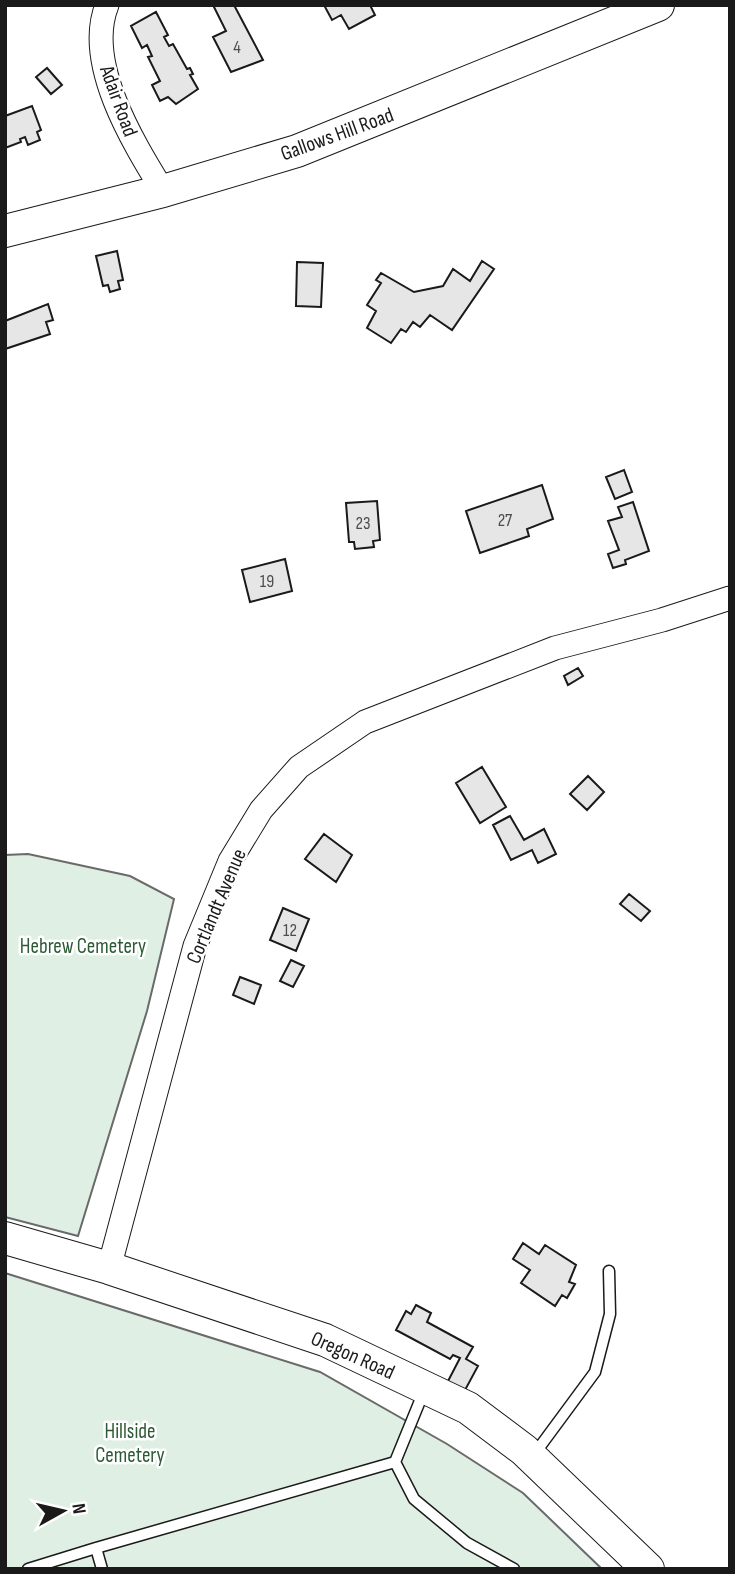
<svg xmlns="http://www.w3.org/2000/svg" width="735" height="1574" font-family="'Sofia Sans Condensed',sans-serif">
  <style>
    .green { fill: #e0efe3; stroke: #6a6a6a; stroke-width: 2 }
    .building { fill: #e6e6e6; stroke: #1a1a1a; stroke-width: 2 }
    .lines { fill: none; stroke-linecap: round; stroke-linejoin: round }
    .lane-casing { stroke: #1a1a1a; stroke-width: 13 }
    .street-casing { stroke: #1a1a1a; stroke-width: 25 }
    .secondary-casing { stroke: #1a1a1a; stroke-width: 34 }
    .lane { stroke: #fff; stroke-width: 10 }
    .street { stroke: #fff; stroke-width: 23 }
    .secondary { stroke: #fff; stroke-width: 32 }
    .labels { text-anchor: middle; stroke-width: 5; stroke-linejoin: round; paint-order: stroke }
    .number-label { font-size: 18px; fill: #4d4d4d }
    .street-label { font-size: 21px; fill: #1a1a1a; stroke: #fff }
    .park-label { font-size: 21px; fill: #2b5a34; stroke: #fff }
  </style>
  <rect width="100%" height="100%" fill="#fff"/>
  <!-- green -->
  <path class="green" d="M 28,854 L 130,876 L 174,899 L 147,1011 L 78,1236 L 5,1217 L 5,855 Z
    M 5,1273 L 320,1372 L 447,1444 L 523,1493 L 602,1569 L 5,1569 Z"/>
  <!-- building -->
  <path class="building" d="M 213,5 L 234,5 L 263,60 L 231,72 L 213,37 L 226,31 Z
    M 324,5 L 370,5 L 375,15 L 349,29 L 341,15 L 332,20 Z
    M 156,12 L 168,35 L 164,37 L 169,46 L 173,44 L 187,69 L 190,68 L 193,74 L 190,75 L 198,89 L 176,104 L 168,97 L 160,101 L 152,85 L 160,81 L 148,57 L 152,56 L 147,45 L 142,48 L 131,26 Z
    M 47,68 L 62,85 L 51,94 L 36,77 Z
    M 32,106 L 41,130 L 37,132 L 40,140 L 28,145 L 25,137 L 20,139 L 21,142 L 5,148 L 5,116 Z
    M 117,251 L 123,280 L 118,281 L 120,289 L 110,292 L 108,285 L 103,286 L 96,256 Z
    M 482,261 L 494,269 L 452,330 L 430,315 L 420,327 L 413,322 L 406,332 L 401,329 L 391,343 L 367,328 L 376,311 L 367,305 L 381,283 L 376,280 L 381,273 L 414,292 L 443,286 L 453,269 L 470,281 Z
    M 297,262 L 323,263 L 321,307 L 296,306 Z
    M 48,304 L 53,320 L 46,322 L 50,334 L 5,349 L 5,321 Z
    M 624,470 L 632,492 L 615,499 L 606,477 Z
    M 542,485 L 553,519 L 527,529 L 529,536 L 480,553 L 466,511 Z
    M 377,501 L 380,540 L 373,541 L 374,547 L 355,549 L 354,542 L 349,542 L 346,503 Z
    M 633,502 L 649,551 L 625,560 L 626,564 L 613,568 L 608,554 L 619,550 L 608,521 L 622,517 L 618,507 Z
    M 285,559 L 292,591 L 250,602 L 242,570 Z
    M 578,668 L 583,676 L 568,685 L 564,676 Z
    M 482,767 L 506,807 L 480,823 L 456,783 Z
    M 588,776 L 604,792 L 587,810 L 570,794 Z
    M 510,816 L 524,840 L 544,829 L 556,854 L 538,863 L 532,850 L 511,860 L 493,825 Z
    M 324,834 L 352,855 L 336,882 L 305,859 Z
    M 629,894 L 650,911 L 641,921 L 620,904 Z
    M 283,908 L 309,919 L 296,951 L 270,940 Z
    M 291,960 L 304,966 L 293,987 L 280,981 Z
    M 240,977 L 261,985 L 254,1004 L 233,995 Z
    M 523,1243 L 539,1254 L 545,1245 L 576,1265 L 569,1282 L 575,1284 L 567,1298 L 562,1295 L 555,1306 L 521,1283 L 530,1270 L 513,1259 Z
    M 416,1305 L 431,1313 L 427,1322 L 473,1347 L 466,1359 L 478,1366 L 464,1392 L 447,1383 L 460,1358 L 453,1355 L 450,1359 L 396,1330 L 406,1311 L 411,1314 Z"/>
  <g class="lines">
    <defs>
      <path id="lane" d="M 424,1391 L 395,1462 L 414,1499 L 467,1543 L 514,1569
        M 533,1456 L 595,1372 L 610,1314 L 609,1271
        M 28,1569 L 96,1548
        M 102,1569 L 96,1548 L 395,1462"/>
      <path id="street" d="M 107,5 C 84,63 133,142 163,191
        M 109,1268 L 195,946 L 230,861 L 261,810 L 299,767 L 365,722 L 555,648 L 662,620 L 730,598"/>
      <path id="secondary" d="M 5,231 L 163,191 L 297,151 L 658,5
        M 5,1238 L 109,1268 L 325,1340 L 468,1408 L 524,1450 L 648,1569"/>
    </defs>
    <!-- lane casing -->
    <use href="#lane" class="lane-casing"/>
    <!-- street casing -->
    <use href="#street" class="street-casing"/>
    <!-- secondary casing -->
    <use href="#secondary" class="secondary-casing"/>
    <!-- lane -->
    <use href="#lane" class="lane"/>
    <!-- street -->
    <use href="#street" class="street"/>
    <!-- secondary -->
    <use href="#secondary" class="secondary"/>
  </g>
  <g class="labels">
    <!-- number labels -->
    <g class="number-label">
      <text x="237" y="53">4</text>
      <text x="505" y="526">27</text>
      <text x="363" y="529">23</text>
      <text x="267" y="587">19</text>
      <text x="290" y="936">12</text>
    </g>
    <!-- street labels -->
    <g class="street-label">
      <text transform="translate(119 101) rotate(70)" y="7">Adair Road</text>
      <text transform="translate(337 134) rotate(-20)" y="7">Gallows Hill Road</text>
      <text transform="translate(216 906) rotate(-67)" y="7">Cortlandt Avenue</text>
      <text transform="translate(353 1355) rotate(24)" y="7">Oregon Road</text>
    </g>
    <!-- park labels -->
    <g class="park-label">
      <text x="83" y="953">Hebrew Cemetery</text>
      <text x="130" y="1438">Hillside<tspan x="130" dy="24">Cemetery</tspan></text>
    </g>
  </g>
  <!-- border -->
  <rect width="735" height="1574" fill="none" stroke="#1a1a1a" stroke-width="14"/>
  <!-- north arrow -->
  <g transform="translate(63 1511) rotate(82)" stroke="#ffffff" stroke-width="5" paint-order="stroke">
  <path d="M0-5L12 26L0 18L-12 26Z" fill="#1a1a1a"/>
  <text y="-10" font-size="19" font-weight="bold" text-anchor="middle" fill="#1a1a1a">N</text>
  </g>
</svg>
